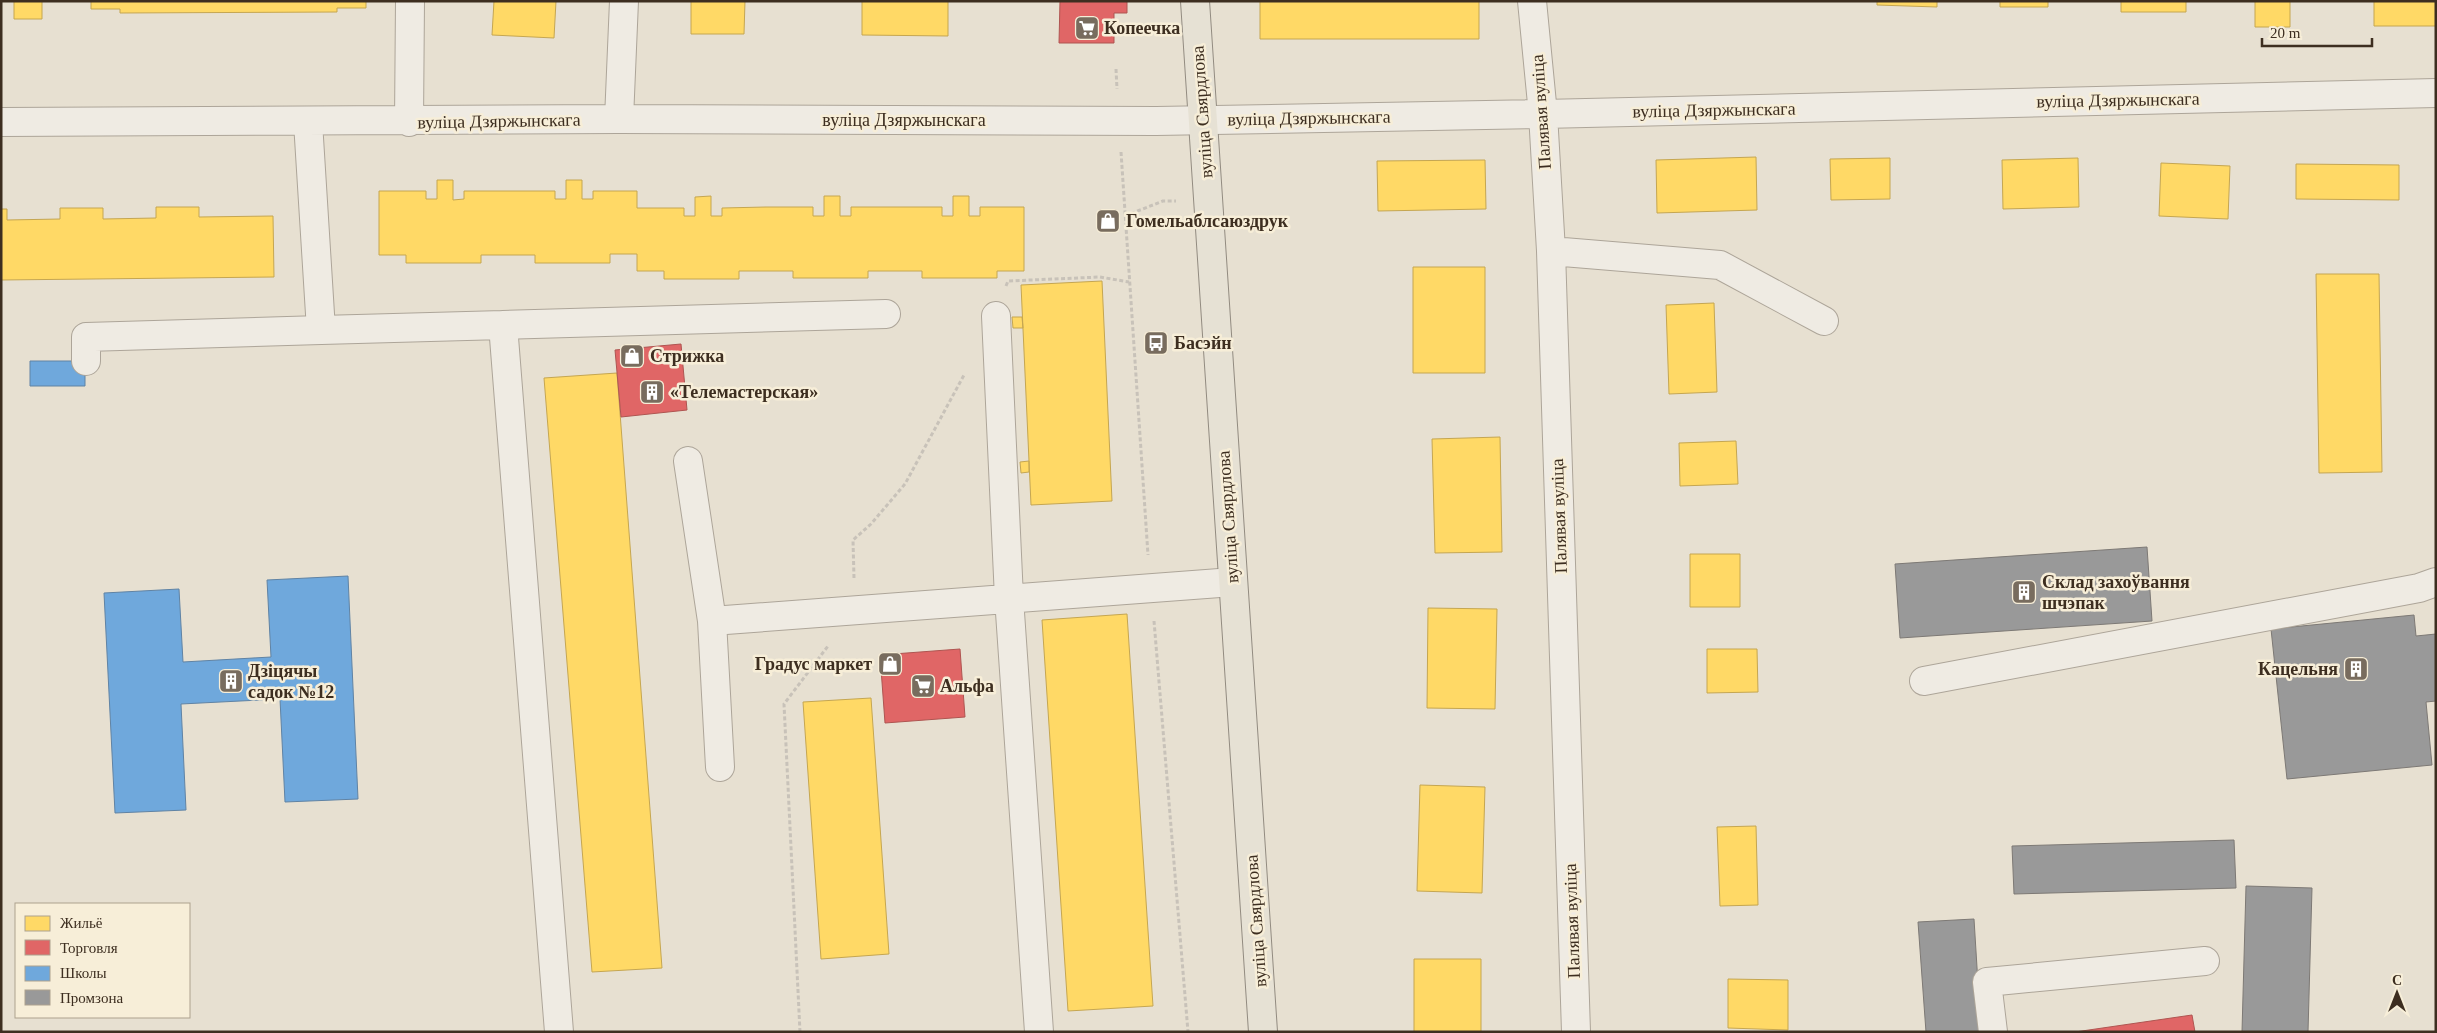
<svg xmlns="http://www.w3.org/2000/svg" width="2437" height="1033" font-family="Georgia,serif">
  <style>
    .homes { fill: #ffd966; stroke: #c5a651 }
    .shops { fill: #e06666; stroke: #af5551 }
    .schools { fill: #6fa8dc; stroke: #6083a4 }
    .industry { fill: #999; stroke: #7d7975 }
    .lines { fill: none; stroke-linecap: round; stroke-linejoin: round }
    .minor-casing { stroke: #ada599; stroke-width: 30 }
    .major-casing { stroke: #928b80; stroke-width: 30 }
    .path { stroke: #c8c2b9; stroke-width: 3; stroke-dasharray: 4 2.5; stroke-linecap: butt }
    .minor { stroke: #efebe3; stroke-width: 28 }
    .major { stroke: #e6e1d4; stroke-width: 28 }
    .labels { text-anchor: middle; stroke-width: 5; stroke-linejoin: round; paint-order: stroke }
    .poi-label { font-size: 18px; font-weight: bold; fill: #3d2e20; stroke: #f7eed8; text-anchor: start }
    .street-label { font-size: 18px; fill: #3d2e20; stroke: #f7eed8 }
  </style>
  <rect width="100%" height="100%" fill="#e7e0d1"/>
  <!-- homes -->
  <path class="homes" d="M 14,1 L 42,1 L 42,19 L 14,19 Z
    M 91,1 L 366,1 L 366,8 L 337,8 L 337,12 L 120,13 L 120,9 L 91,9 Z
    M 494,1 L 556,1 L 554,38 L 492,35 Z
    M 691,1 L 745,1 L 744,34 L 691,34 Z
    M 862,1 L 948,1 L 948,36 L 862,35 Z
    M 1260,1 L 1479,1 L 1479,39 L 1260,39 Z
    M 1877,1 L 1937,1 L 1937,7 L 1877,5 Z
    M 2000,1 L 2048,1 L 2048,7 L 2000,7 Z
    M 2121,1 L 2186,1 L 2186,12 L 2121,12 Z
    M 2255,1 L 2290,1 L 2290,27 L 2255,27 Z
    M 2374,1 L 2436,1 L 2436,26 L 2374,26 Z
    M 1756,157 L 1757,210 L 1657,213 L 1656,160 Z
    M 1890,158 L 1890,199 L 1831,200 L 1830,159 Z
    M 2078,158 L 2079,207 L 2003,209 L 2002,160 Z
    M 1485,160 L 1486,209 L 1378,211 L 1377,161 Z
    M 2161,163 L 2230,166 L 2228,219 L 2159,216 Z
    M 2296,164 L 2399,165 L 2399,200 L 2296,199 Z
    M 437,180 L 453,180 L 453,200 L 464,199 L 464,191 L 555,191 L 555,199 L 566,199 L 566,180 L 582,180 L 582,199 L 593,199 L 593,191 L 637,191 L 637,208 L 684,208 L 684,216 L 695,216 L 695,197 L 711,196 L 711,216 L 722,216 L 722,208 L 766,207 L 813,207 L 813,216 L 824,216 L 824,196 L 840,196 L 840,216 L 851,216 L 851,207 L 942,207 L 942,216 L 953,216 L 953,196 L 969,196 L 969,216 L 980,216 L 980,207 L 1024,207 L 1024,271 L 997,271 L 997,278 L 922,278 L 922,271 L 868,271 L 868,278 L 793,278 L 793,271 L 739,271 L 739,279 L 664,279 L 664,271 L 637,271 L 637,254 L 610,254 L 610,263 L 535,263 L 535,255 L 481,255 L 481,263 L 406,263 L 406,255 L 379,255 L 379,191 L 426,191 L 426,199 L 437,199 Z
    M 156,207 L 199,207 L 199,217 L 273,216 L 274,277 L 1,280 L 1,209 L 7,209 L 7,220 L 60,219 L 60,208 L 103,208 L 103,219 L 156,218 Z
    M 1413,267 L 1485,267 L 1485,373 L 1413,373 Z
    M 2316,274 L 2379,274 L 2382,472 L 2319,473 Z
    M 1102,281 L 1112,501 L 1031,505 L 1021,285 Z
    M 1714,303 L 1717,392 L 1669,394 L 1666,305 Z
    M 1012,317 L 1022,317 L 1023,328 L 1013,328 Z
    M 617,373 L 662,968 L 592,972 L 544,378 Z
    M 1500,437 L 1502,552 L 1435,553 L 1432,439 Z
    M 1736,441 L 1738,484 L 1680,486 L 1679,443 Z
    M 1029,461 L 1029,472 L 1021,473 L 1020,462 Z
    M 1690,554 L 1740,554 L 1740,607 L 1690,607 Z
    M 1428,608 L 1497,609 L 1495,709 L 1427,708 Z
    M 1127,614 L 1153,1006 L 1068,1011 L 1042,620 Z
    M 1707,649 L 1757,649 L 1758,692 L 1707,693 Z
    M 871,698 L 889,954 L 821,959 L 803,702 Z
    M 1420,785 L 1485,787 L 1482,893 L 1417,891 Z
    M 1756,826 L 1758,905 L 1720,906 L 1717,827 Z
    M 1414,959 L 1481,959 L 1481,1032 L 1414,1032 Z
    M 1728,979 L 1788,980 L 1788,1030 L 1728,1028 Z"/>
  <!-- shops -->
  <path class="shops" d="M 1060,1 L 1127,1 L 1127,13 L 1114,13 L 1114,43 L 1059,43 Z
    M 681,344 L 687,410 L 621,417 L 615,350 Z
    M 960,649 L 965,717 L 885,723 L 880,655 Z
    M 2192,1015 L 2195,1032 L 2075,1032 Z"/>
  <!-- schools -->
  <path class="schools" d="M 30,361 L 85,361 L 85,386 L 30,386 Z
    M 348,576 L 358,799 L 285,802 L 280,699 L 181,704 L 186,810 L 115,813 L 104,593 L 179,589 L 183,662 L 271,657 L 267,580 Z"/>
  <!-- industry -->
  <path class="industry" d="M 2147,547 L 2152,621 L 1900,638 L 1895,564 Z
    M 2414,615 L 2416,636 L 2436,634 L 2436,701 L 2426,702 L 2432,765 L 2287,779 L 2271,629 Z
    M 2234,840 L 2236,888 L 2014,894 L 2012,846 Z
    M 2246,886 L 2312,888 L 2308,1032 L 2242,1032 Z
    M 1974,919 L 1981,1032 L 1926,1032 L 1918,922 Z"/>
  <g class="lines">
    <defs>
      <path id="minor" d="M 1532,1 L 1543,114 L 1551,251 L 1576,1032
        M 619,119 L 624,1
        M 1,122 L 619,119 L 1156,121 L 1543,114 L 2436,93
        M 409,122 L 410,1
        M 1551,251 L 1720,265 L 1824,321
        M 996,316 L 1009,598 L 1039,1032
        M 503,325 L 886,314
        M 321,330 L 503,325 L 559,1032
        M 86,361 L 86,337 L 321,330 L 308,122
        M 688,461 L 712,621 L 720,767
        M 712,621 L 1233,582
        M 1924,681 L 2419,588 L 2436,582
        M 1993,1032 L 1987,982 L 2205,961"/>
      <path id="major" d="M 1195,1 L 1263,1032"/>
    </defs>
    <!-- minor casing -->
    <use href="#minor" class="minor-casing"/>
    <!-- major casing -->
    <use href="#major" class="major-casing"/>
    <!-- path -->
    <path class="path" d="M 1116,69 L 1117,89
      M 1121,152 L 1148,555
      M 1125,216 L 1163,201 L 1176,201
      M 1006,286 L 1008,281 L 1100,277 L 1129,282
      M 854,578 L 853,540 L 871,524 L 905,484 L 964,375
      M 1154,621 L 1188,1032
      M 800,1032 L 784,704 L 828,646"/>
    <!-- minor -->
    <use href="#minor" class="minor"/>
    <!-- major -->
    <use href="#major" class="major"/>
  </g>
  <!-- icons -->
  <defs>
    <symbol id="supermarket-square" viewBox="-11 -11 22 22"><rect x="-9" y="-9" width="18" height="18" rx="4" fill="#786c5e" stroke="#f7eed8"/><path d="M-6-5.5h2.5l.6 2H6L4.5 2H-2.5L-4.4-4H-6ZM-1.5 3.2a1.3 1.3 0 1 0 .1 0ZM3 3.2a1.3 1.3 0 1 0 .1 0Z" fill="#fff"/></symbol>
    <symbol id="shop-square" viewBox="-11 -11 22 22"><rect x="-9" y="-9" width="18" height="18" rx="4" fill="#786c5e" stroke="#f7eed8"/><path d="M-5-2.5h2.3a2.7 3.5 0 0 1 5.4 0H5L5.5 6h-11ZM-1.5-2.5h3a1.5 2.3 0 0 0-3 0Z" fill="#fff"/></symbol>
    <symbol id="bus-square" viewBox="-11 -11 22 22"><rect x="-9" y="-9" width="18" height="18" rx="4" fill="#786c5e" stroke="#f7eed8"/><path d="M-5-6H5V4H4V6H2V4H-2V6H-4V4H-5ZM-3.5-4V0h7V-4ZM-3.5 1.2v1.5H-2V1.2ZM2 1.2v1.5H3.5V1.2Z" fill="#fff"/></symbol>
    <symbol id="building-square" viewBox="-11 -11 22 22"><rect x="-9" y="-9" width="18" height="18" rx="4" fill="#786c5e" stroke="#f7eed8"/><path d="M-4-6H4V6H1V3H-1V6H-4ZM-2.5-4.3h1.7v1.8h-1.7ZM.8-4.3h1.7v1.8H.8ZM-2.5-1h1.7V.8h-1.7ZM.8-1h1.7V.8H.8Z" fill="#fff"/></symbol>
  </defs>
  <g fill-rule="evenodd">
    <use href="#supermarket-square" x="1073" y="14" width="28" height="28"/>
    <use href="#shop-square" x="1094" y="207" width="28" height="28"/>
    <use href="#bus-square" x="1142" y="329" width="28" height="28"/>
    <use href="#shop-square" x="618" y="342" width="28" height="28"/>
    <use href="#building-square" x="638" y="378" width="28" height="28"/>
    <use href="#building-square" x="2010" y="578" width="28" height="28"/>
    <use href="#shop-square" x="876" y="650" width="28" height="28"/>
    <use href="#building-square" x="2342" y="655" width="28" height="28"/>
    <use href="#building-square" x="217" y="667" width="28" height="28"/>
    <use href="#supermarket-square" x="909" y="672" width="28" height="28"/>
  </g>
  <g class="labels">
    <!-- poi labels -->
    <g class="poi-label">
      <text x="1104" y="34">Копеечка</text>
      <text x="1126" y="227">Гомельаблсаюздрук</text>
      <text x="1174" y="349">Басэйн</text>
      <text x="650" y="362">Стрижка</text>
      <text x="670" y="398">«Телемастерская»</text>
      <text x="2042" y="588">Склад захоўвання<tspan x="2042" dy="21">шчэпак</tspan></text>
      <text x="872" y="670" text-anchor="end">Градус маркет</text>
      <text x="2338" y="675" text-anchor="end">Кацельня</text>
      <text x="248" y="677">Дзіцячы<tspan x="248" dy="21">садок №12</tspan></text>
      <text x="940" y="692">Альфа</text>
    </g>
    <!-- street labels -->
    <g class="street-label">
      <text transform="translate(2118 100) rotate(-1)" y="6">вуліца Дзяржынскага</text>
      <text transform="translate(1714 110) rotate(-1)" y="6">вуліца Дзяржынскага</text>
      <text transform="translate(1202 112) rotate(-94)" y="6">вуліца Свярдлова</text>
      <text transform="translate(1541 112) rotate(-94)" y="6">Палявая вуліца</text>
      <text transform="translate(1309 118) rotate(-1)" y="6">вуліца Дзяржынскага</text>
      <text x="904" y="126">вуліца Дзяржынскага</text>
      <text transform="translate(499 121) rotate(-1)" y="6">вуліца Дзяржынскага</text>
      <text transform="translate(1559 516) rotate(-92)" y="6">Палявая вуліца</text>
      <text transform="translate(1228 517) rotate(-94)" y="6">вуліца Свярдлова</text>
      <text transform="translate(1256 921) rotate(-94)" y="6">вуліца Свярдлова</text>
      <text transform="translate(1572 921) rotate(-92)" y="6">Палявая вуліца</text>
    </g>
  </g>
  <!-- border -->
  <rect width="2437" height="1033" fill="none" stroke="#3d2e20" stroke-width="5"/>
  <!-- legend -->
  <rect x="15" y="903" width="175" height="115" fill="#f7eed8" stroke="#ada18e"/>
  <rect x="25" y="916" width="25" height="15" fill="#ffd966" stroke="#ada18e"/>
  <text x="60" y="928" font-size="15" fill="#3d2e20">Жильё</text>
  <rect x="25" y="940" width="25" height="15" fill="#e06666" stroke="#ada18e"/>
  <text x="60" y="953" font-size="15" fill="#3d2e20">Торговля</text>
  <rect x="25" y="966" width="25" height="15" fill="#6fa8dc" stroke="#ada18e"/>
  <text x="60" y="978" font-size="15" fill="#3d2e20">Школы</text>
  <rect x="25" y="990" width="25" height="15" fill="#999999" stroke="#ada18e"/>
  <text x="60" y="1003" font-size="15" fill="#3d2e20">Промзона</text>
  <!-- north arrow -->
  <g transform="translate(2397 993)" stroke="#f7eed8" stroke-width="4" paint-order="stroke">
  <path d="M0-4L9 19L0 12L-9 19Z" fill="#3d2e20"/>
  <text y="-8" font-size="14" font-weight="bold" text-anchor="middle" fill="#3d2e20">С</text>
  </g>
  <!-- scale -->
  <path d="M2262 38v8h110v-8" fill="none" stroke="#3d2e20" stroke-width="2.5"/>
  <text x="2270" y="38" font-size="15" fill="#3d2e20" stroke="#f7eed8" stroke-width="4" paint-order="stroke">20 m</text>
</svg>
